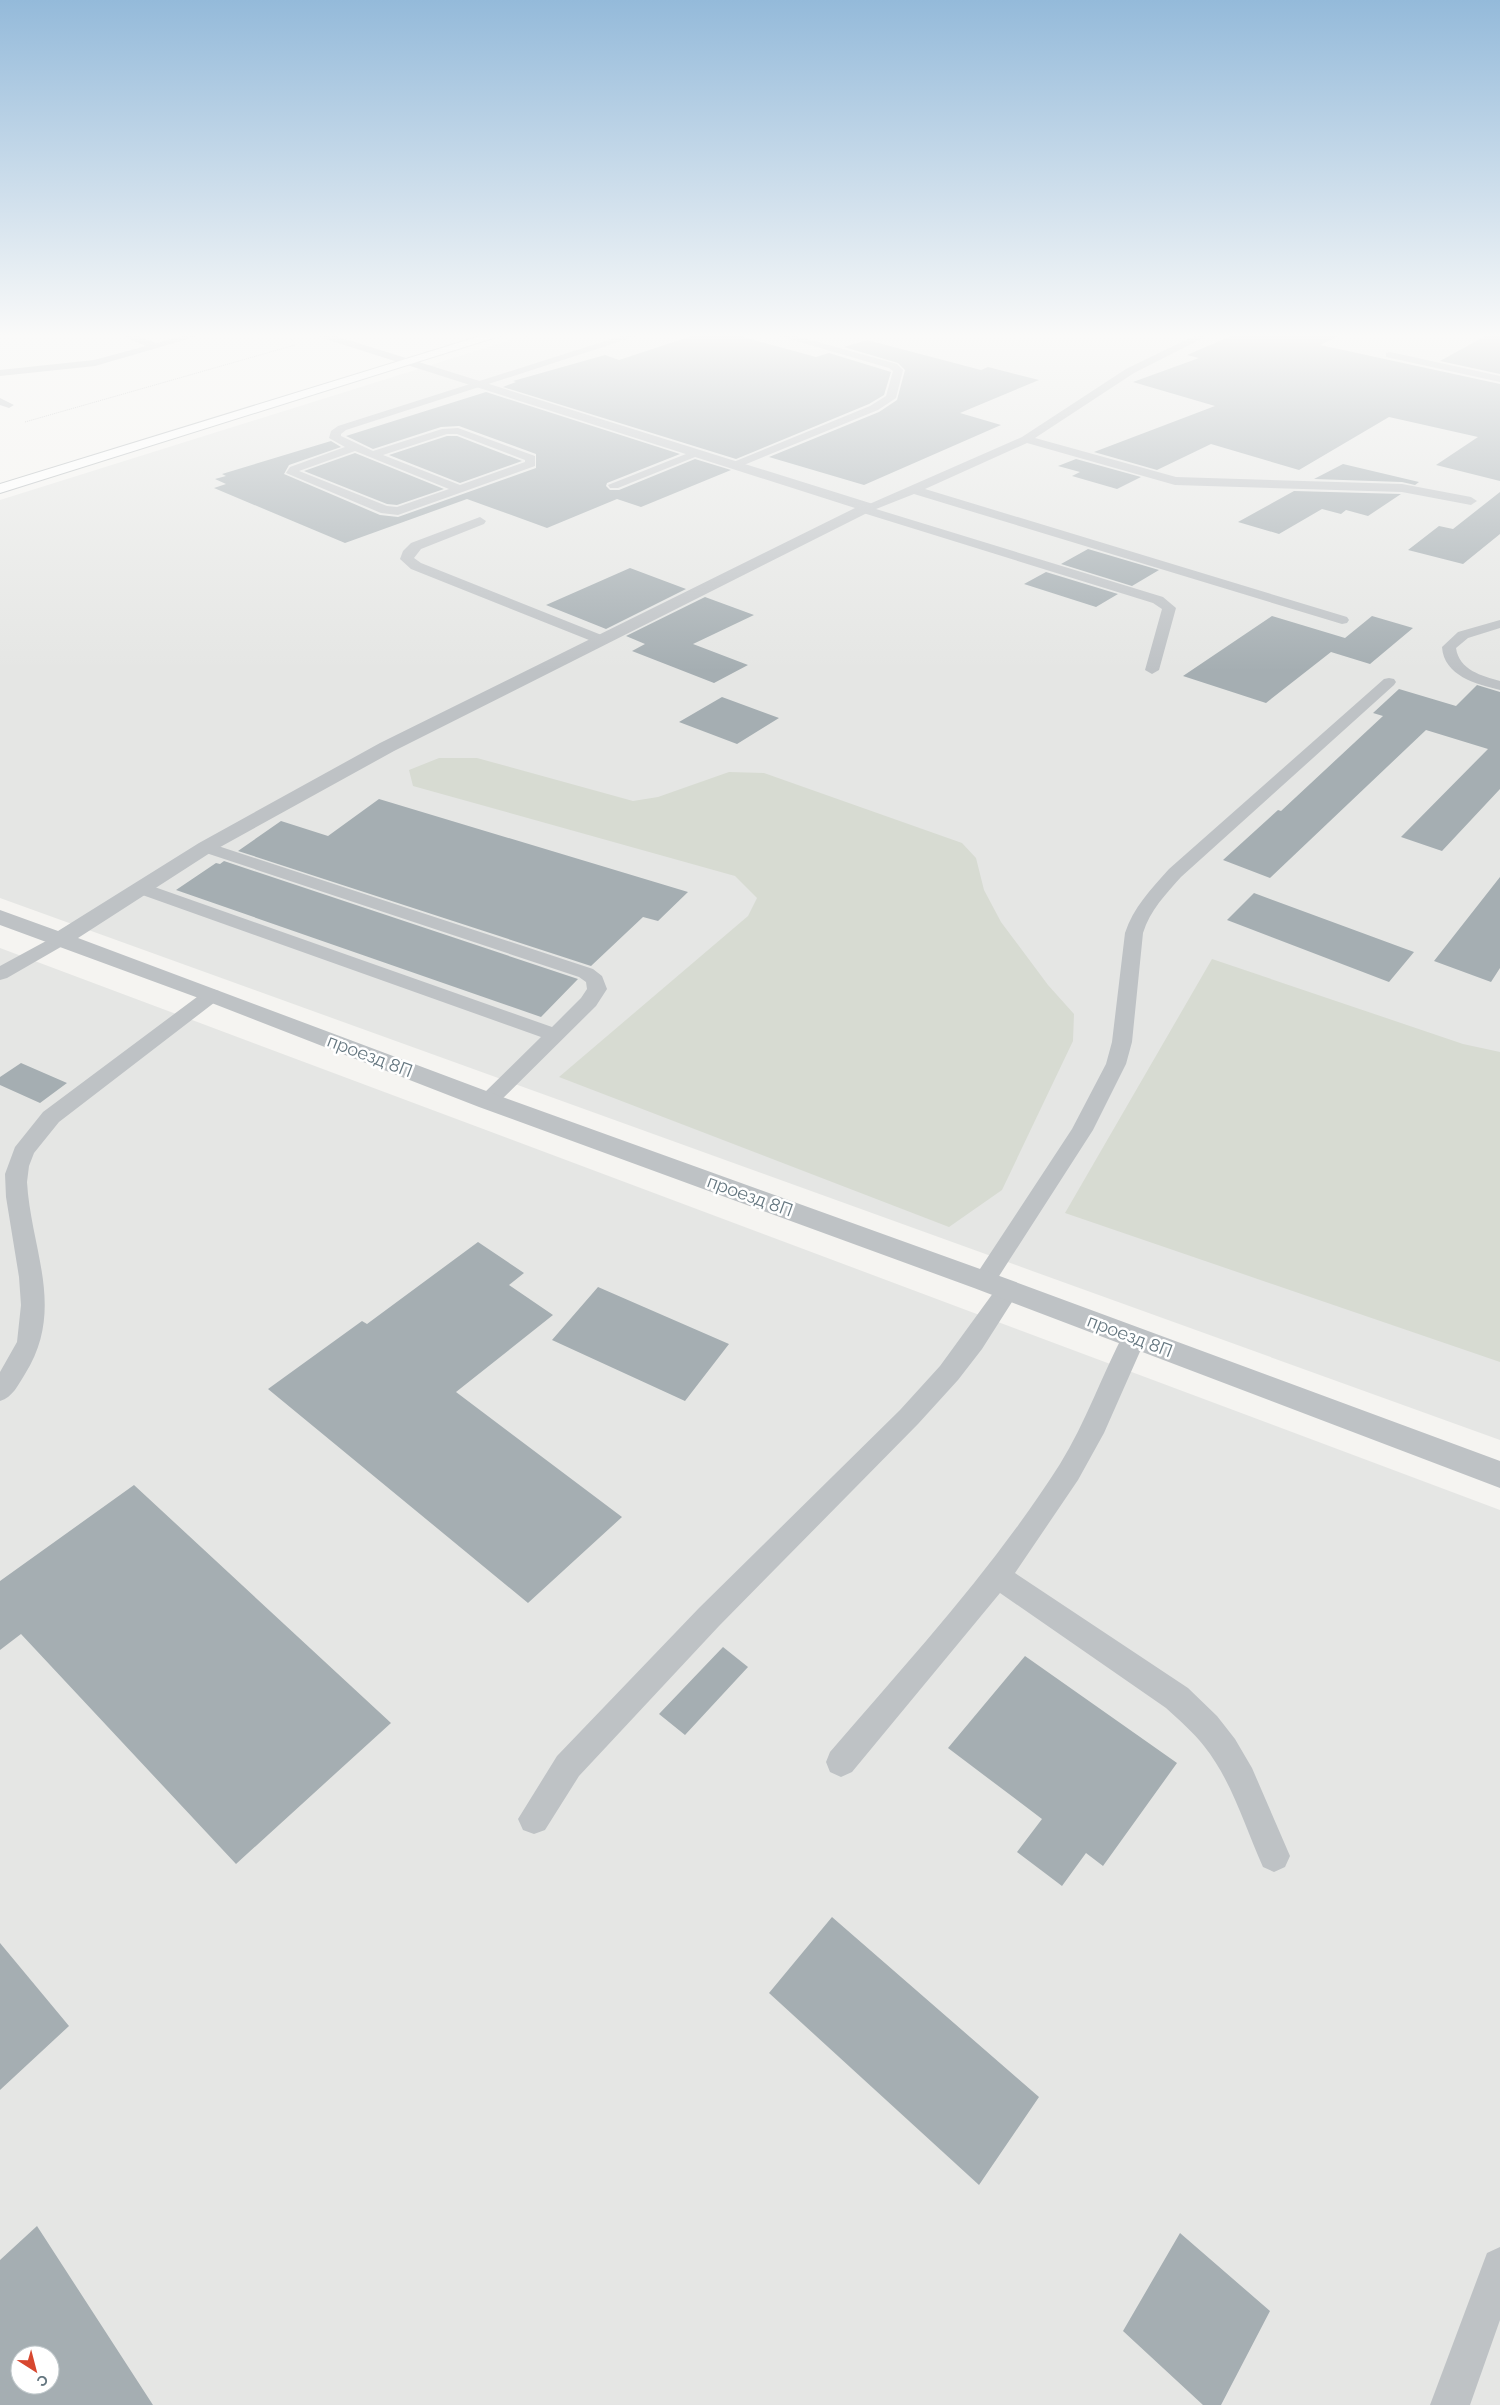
<svg xmlns="http://www.w3.org/2000/svg" width="1500" height="2405" font-family="Raleway,sans-serif">
  <style>
    .built { fill: #e5e6e4; fill-rule: evenodd }
    .green { fill: #d7dbd2 }
    .building { fill: #a5aeb2; fill-rule: evenodd }
    .lines { fill: none; stroke-linecap: round; stroke-linejoin: round }
    .secondary-casing { stroke: #b0b6b9; stroke-width: 2 }
    .path { stroke: #b8bbbd; stroke-width: 1; stroke-dasharray: 1 1; stroke-linecap: butt }
    .service { fill: #bec2c5; fill-rule: evenodd }
    .minor { fill: #bec2c5; fill-rule: evenodd }
    .secondary { fill: #fff; fill-rule: evenodd }
    .labels { text-anchor: middle; stroke-width: 5; stroke-linejoin: round; paint-order: stroke }
    .street-label { font-size: 18px; fill: #657780; stroke: #fff }
  </style>
  <rect width="100%" height="100%" fill="#f5f4f1"/>
  <!-- built -->
  <path class="built" d="M 530,334 L 1500,334 L 1500,1440 L 0,898 L 0,500 Z
    M 0,948 L 1500,1510 L 1500,2405 L 0,2405 ZM 20,2355 L 50,2355 L 50,2385 L 20,2385 Z"/>
  <!-- green -->
  <path class="green" d="M 439,758 L 477,758 L 633,801 L 658,797 L 729,772 L 764,773 L 962,843 L 976,858 L 984,890 L 1001,922 L 1048,985 L 1074,1014 L 1073,1041 L 1002,1190 L 949,1227 L 559,1077 L 748,916 L 757,898 L 735,876 L 413,786 L 409,770 Z
    M 1212,959 L 1463,1044 L 1500,1052 L 1500,1362 L 1065,1213 Z"/>
  <!-- building -->
  <path class="building" d="M 698,334 L 732,334 L 816,357 L 829,353 L 891,372 L 884,395 L 869,404 L 736,459 L 503,387 L 516,382 L 513,381 L 605,355 L 619,360 Z
    M 1236,334 L 1343,334 L 1320,345 L 1500,384 L 1500,481 L 1436,465 L 1478,437 L 1389,417 L 1299,470 L 1211,444 L 1157,470 L 1094,452 L 1215,406 L 1133,382 L 1199,358 L 1187,355 Z
    M 1489,334 L 1500,334 L 1500,374 L 1440,361 Z
    M 867,340 L 981,370 L 988,367 L 1039,380 L 960,413 L 1001,425 L 864,485 L 769,457 L 879,412 L 897,400 L 905,370 L 898,363 L 844,347 Z
    M 486,392 L 680,454 L 607,483 L 606,486 L 610,490 L 619,490 L 695,459 L 731,470 L 641,507 L 617,499 L 547,528 L 467,499 L 345,543 L 214,488 L 226,484 L 215,479 L 226,476 L 222,474 L 331,441 L 341,447 L 289,465 L 284,474 L 380,515 L 398,517 L 536,468 L 536,454 L 459,426 L 441,427 L 373,449 L 346,436 Z
    M 447,436 L 457,436 L 522,461 L 460,483 L 389,455 Z
    M 355,453 L 444,489 L 397,505 L 387,504 L 304,471 Z
    M 1076,459 L 1141,477 L 1117,489 L 1072,476 L 1080,472 L 1058,466 Z
    M 1343,464 L 1419,482 L 1415,485 L 1402,482 L 1314,479 Z
    M 1294,491 L 1401,494 L 1368,516 L 1346,510 L 1341,514 L 1322,509 L 1279,534 L 1238,522 Z
    M 1500,492 L 1500,534 L 1463,564 L 1408,550 L 1439,526 L 1453,529 Z
    M 1088,549 L 1159,570 L 1132,586 L 1061,564 Z
    M 630,568 L 686,589 L 606,629 L 546,605 Z
    M 1046,572 L 1118,594 L 1096,607 L 1024,584 Z
    M 705,597 L 754,615 L 693,644 L 748,665 L 714,683 L 632,651 L 645,644 L 626,636 Z
    M 1272,616 L 1345,638 L 1372,616 L 1413,628 L 1370,664 L 1331,652 L 1266,703 L 1183,676 Z
    M 1477,685 L 1500,692 L 1500,789 L 1442,851 L 1401,837 L 1488,749 L 1426,730 L 1270,878 L 1223,860 L 1278,810 L 1281,811 L 1383,716 L 1373,713 L 1399,689 L 1456,706 Z
    M 722,697 L 779,718 L 737,744 L 679,722 Z
    M 379,799 L 688,892 L 658,921 L 643,917 L 591,966 L 238,851 L 281,821 L 328,836 Z
    M 224,861 L 578,979 L 541,1017 L 176,890 L 216,863 L 220,864 Z
    M 1500,877 L 1500,968 L 1491,982 L 1434,961 Z
    M 1254,893 L 1414,952 L 1389,982 L 1227,920 Z
    M 21,1063 L 67,1083 L 40,1103 L 0,1085 L 0,1077 Z
    M 478,1242 L 524,1273 L 509,1285 L 553,1315 L 456,1392 L 622,1517 L 528,1603 L 268,1389 L 362,1321 L 367,1324 Z
    M 598,1287 L 729,1344 L 685,1401 L 552,1340 Z
    M 134,1485 L 391,1723 L 236,1864 L 21,1634 L 0,1650 L 0,1581 Z
    M 723,1647 L 748,1667 L 685,1735 L 659,1714 Z
    M 1025,1656 L 1177,1763 L 1103,1866 L 1086,1853 L 1062,1886 L 1017,1852 L 1042,1819 L 948,1748 Z
    M 832,1917 L 1039,2097 L 979,2185 L 769,1993 Z
    M 0,1943 L 69,2026 L 0,2090 Z
    M 37,2226 L 153,2405 L 0,2405 L 0,2260 ZM 20,2355 L 50,2355 L 50,2385 L 20,2385 Z
    M 1180,2233 L 1270,2311 L 1221,2405 L 1203,2405 L 1123,2331 Z"/>
  <g class="lines">
    <defs>
      <path id="secondary" d="M 487,334 L 506,334 L 0,493 L 0,484 Z"/>
    </defs>
    <!-- secondary casing -->
    <use href="#secondary" class="secondary-casing"/>
    <!-- path -->
    <path class="path" d="M 276,334 L 293,340
      M 524,338 L 535,334
      M 25,422 L 295,345"/>
    <!-- service -->
    <path class="service" d="M 117,334 L 132,334 L 157,343 L 188,334 L 205,334 L 95,366 L 0,376 L 0,370 L 94,360 L 146,346 Z
      M 627,334 L 643,334 L 346,430 L 341,434 L 341,436 L 373,451 L 442,429 L 458,428 L 535,456 L 535,466 L 398,515 L 381,513 L 286,473 L 290,467 L 345,447 L 329,438 L 331,431 L 338,426 ZM 447,434 L 457,434 L 525,460 L 525,462 L 460,485 L 383,455 ZM 355,451 L 449,489 L 397,507 L 387,506 L 299,471 Z
      M 772,334 L 789,334 L 897,364 L 903,370 L 896,398 L 878,410 L 739,467 L 731,467 L 731,463 L 870,406 L 886,396 L 893,371 L 889,368 Z
      M 1198,334 L 1211,334 L 1134,373 L 1035,438 L 1176,477 L 1402,484 L 1471,497 L 1477,501 L 1471,505 L 1402,492 L 1175,485 L 1027,443 L 925,489 L 1347,617 L 1349,620 L 1347,623 L 1342,624 L 914,494 L 876,509 L 1163,597 L 1176,608 L 1159,670 L 1152,674 L 1145,670 L 1162,609 L 1153,603 L 860,512 L 858,509 L 1022,437 L 1126,369 Z
      M 1390,352 L 1500,376 L 1500,382 L 1386,357 L 1386,353 Z
      M 0,398 L 14,405 L 9,408 L 0,405 Z
      M 696,450 L 700,451 L 700,455 L 618,488 L 610,488 L 608,485 Z
      M 480,517 L 486,521 L 484,524 L 421,549 L 414,558 L 421,563 L 604,636 L 606,639 L 604,642 L 594,642 L 411,569 L 400,559 L 403,551 L 411,543 Z
      M 1500,620 L 1500,628 L 1468,638 L 1456,648 C 1459,670 1482,676 1500,681 L 1500,690 C 1476,684 1444,676 1442,647 L 1458,632 Z
      M 1389,678 L 1394,679 L 1396,682 L 1394,685 L 1181,877 C 1166,894 1150,910 1143,933 L 1132,1042 L 1126,1064 L 1093,1130 L 992,1287 L 984,1290 L 976,1287 L 972,1281 L 976,1275 L 1072,1129 L 1106,1064 L 1112,1042 L 1125,933 C 1133,908 1151,889 1169,869 L 1384,679 Z
      M 206,842 L 593,969 L 602,976 L 607,989 L 596,1006 L 495,1106 L 488,1108 L 481,1106 L 477,1101 L 481,1096 L 541,1037 L 134,892 L 131,888 L 134,884 L 146,884 L 552,1027 L 581,998 L 587,989 L 586,982 L 579,977 L 200,851 L 197,847 L 200,843 Z
      M 59,934 L 66,936 L 68,940 L 66,944 L 7,978 L 0,980 L 0,966 Z
      M 212,989 L 219,991 L 222,995 L 219,999 L 59,1122 L 34,1153 L 29,1166 L 27,1182 C 31,1250 66,1309 25,1374 C 18,1385 13,1397 0,1401 L 0,1372 L 17,1342 L 21,1305 L 19,1277 L 6,1197 L 5,1174 L 15,1147 L 43,1112 L 205,991 Z
      M 1007,1282 L 1015,1285 L 1019,1291 L 982,1349 L 958,1380 L 918,1424 L 719,1626 L 579,1776 L 545,1830 L 534,1834 L 523,1830 L 518,1819 L 557,1756 L 699,1608 L 900,1410 L 940,1366 L 999,1285 Z
      M 1134,1329 L 1143,1331 L 1146,1338 L 1104,1433 L 1078,1480 L 1015,1573 L 1188,1688 L 1217,1716 L 1235,1739 L 1252,1768 L 1290,1856 L 1285,1867 L 1274,1872 L 1263,1867 C 1245,1827 1232,1781 1204,1746 C 1193,1732 1179,1720 1166,1708 L 1000,1593 L 852,1772 L 841,1777 L 830,1772 L 826,1762 L 830,1752 C 910,1659 994,1568 1060,1464 C 1086,1422 1102,1375 1125,1331 Z
      M 1500,2247 L 1500,2320 L 1470,2405 L 1430,2405 L 1487,2253 Z"/>
    <!-- minor -->
    <path class="minor" d="M 310,334 L 329,334 L 873,504 L 876,507 L 873,510 L 394,751 L 213,851 L 78,938 L 497,1095 L 994,1274 L 1500,1461 L 1500,1488 L 974,1288 L 479,1107 L 204,1000 L 0,925 L 0,910 L 58,931 L 199,843 L 380,743 L 855,508 Z"/>
    <!-- secondary -->
    <use href="#secondary" class="secondary"/>
  </g>
  <!-- sky -->
  <linearGradient id="sky" x2="0" y2="1"><stop stop-color="#94bada"/><stop offset="0.5" stop-color="#fafaf9"/><stop offset="1" stop-color="#fafaf9" stop-opacity="0"/></linearGradient>
  <rect width="1500" height="671" fill="url(#sky)"/>
  <g class="labels">
    <!-- street labels -->
    <g class="street-label">
      <text transform="translate(370 1056) rotate(21)" y="6">проезд 8П</text>
      <text transform="translate(750 1196) rotate(20)" y="6">проезд 8П</text>
      <text transform="translate(1130 1336) rotate(21)" y="6">проезд 8П</text>
    </g>
  </g>
  <!-- north arrow -->
  <g transform="translate(35 2370) rotate(144)"><circle r="24" fill="#ffffff" stroke="#c1c9cc"/>
  <path d="M0-4L9 19L0 12L-9 19Z" fill="#d7472f"/>
  <text y="-8" font-size="14" font-weight="bold" text-anchor="middle" fill="#657780">С</text>
  </g>
</svg>
